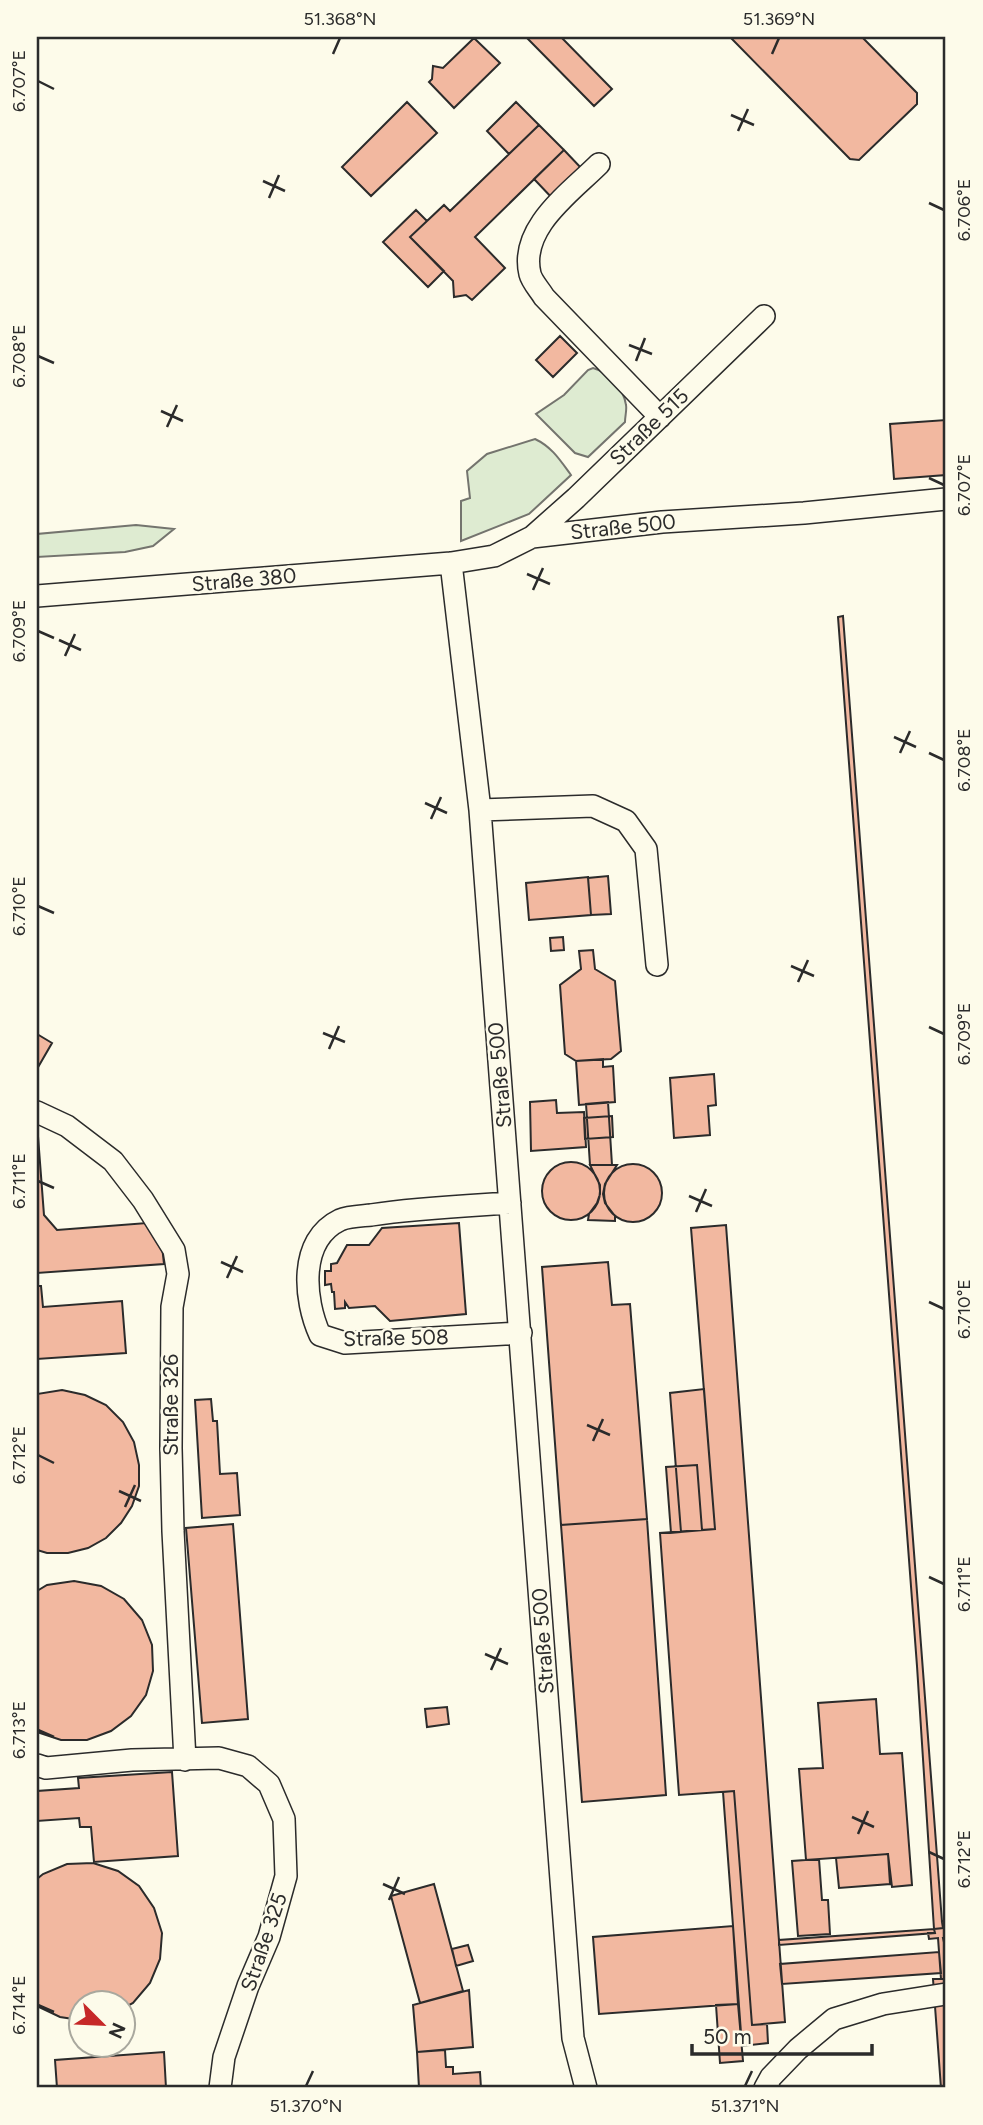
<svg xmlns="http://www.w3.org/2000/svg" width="983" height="2125" font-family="Figtree,sans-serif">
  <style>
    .green { fill: #deebd1; stroke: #74746e; stroke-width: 2 }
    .building { fill: #f2b8a0; stroke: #2b2b2b; stroke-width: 2 }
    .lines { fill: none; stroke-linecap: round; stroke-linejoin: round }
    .minor-casing { stroke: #2b2b2b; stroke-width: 24 }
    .minor { stroke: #fdfbea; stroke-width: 21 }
    .ticks { fill: none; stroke: #2b2b2b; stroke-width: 2.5 }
    .labels { text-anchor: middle; stroke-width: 5; stroke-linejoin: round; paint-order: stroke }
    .street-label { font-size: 21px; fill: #2b2b2b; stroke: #fdfbea }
    .neatline { fill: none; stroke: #2b2b2b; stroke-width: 2.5 }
    .ticks-label { font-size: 18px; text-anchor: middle; fill: #2b2b2b }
  </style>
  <rect width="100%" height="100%" fill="#fdfbea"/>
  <!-- green -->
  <path class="green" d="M 593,368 C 608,372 624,389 626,405 C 627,410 625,416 625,422 L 588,457 L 575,453 L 536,414 L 564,395 L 588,370 Z
    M 535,439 C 552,447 560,460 571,475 L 529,514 L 461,541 L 461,501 L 470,498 L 467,471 L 487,454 Z
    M 136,525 L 174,529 L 153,546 L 125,552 L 37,557 L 37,534 Z"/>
  <!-- building -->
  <path class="building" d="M 526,37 L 561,37 L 612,89 L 594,106 Z
    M 730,37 L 862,37 L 917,93 L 917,104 L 859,160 L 850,159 Z
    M 474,38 L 500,63 L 454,108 L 429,82 L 432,79 L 433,66 L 443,68 Z
    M 407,102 L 437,133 L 371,196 L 342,167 Z
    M 516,102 L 539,125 L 509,154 L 487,131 Z
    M 539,125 L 564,150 L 475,237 L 505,268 L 472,300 L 466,295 L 454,297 L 453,281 L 410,237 L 444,205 L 450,211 Z
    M 564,150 L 583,170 L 554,200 L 534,179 Z
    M 416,210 L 427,221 L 410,237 L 444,271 L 428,287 L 383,242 Z
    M 560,336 L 577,353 L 553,377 L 536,360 Z
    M 946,420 L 946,475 L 894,479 L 890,424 Z
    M 843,616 L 942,1922 L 943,1928 L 934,1929 L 917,1666 L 838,617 Z
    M 608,876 L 611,914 L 591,915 L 588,878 Z
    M 588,877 L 591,915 L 529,920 L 526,883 Z
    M 563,937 L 564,950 L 551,951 L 550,938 Z
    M 593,950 L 595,969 L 615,981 L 621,1051 L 611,1059 L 576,1061 L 565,1054 L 560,985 L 581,969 L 579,951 Z
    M 37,1034 L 52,1043 L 37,1069 Z
    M 603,1059 L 603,1067 L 613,1066 L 615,1102 L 579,1105 L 576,1061 Z
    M 714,1074 L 716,1105 L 708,1106 L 710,1135 L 674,1138 L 670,1078 Z
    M 556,1100 L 557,1113 L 584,1112 L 586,1147 L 531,1151 L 530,1102 Z
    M 608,1102 L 612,1165 L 590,1165 L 586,1104 Z
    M 612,1116 L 613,1137 L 585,1139 L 584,1118 Z
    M 37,1123 L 44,1215 L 57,1230 L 147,1223 L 162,1246 L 164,1264 L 37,1273 Z
    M542 1191a29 29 0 1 1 58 0a29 29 0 1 1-58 0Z
    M604 1193a29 29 0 1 1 58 0a29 29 0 1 1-58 0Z
    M 590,1165 L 617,1165 L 605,1184 L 603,1194 L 605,1203 L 615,1216 L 615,1221 L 588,1220 L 589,1214 L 597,1203 L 600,1194 L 600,1185 Z
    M 459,1223 L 466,1314 L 390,1321 L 375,1306 L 349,1308 L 345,1302 L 345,1308 L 335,1309 L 334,1292 L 332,1292 L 331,1284 L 325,1285 L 325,1271 L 331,1271 L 331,1264 L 337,1263 L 347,1245 L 369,1245 L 382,1228 Z
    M 726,1225 L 785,2022 L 752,2025 L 734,1791 L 679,1795 L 660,1533 L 715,1529 L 691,1228 Z
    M 608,1262 L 612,1305 L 630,1304 L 647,1519 L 561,1525 L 542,1267 Z
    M 37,1286 L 41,1286 L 43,1307 L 122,1301 L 126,1353 L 37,1359 Z
    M 704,1389 L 715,1529 L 681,1532 L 670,1393 Z
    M 62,1390 L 85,1395 L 106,1405 L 123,1422 L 134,1442 L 139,1465 L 139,1486 L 132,1506 L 121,1523 L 106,1538 L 88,1548 L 68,1553 L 47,1553 L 37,1550 L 37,1394 Z
    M 211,1399 L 213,1421 L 217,1421 L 220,1474 L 237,1473 L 240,1515 L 202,1518 L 195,1400 Z
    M 697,1465 L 702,1530 L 671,1533 L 666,1467 Z
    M 647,1519 L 666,1795 L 582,1802 L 561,1525 Z
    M 233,1524 L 248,1719 L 202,1723 L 186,1528 Z
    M 74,1581 L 101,1586 L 124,1599 L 142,1620 L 152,1645 L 153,1671 L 146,1695 L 131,1716 L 111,1731 L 87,1740 L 61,1740 L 37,1732 L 37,1591 L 47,1585 Z
    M 876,1699 L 880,1754 L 902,1753 L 912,1885 L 892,1887 L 888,1854 L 806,1860 L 799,1769 L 823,1768 L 818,1703 Z
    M 447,1707 L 449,1724 L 427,1727 L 425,1709 Z
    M 172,1772 L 178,1856 L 94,1862 L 91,1827 L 80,1827 L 79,1818 L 37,1821 L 37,1791 L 79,1788 L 78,1778 Z
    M 734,1791 L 752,2025 L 767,2024 L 768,2043 L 742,2046 L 723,1792 Z
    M 888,1854 L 890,1884 L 839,1888 L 836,1858 Z
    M 819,1859 L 822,1900 L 828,1900 L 830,1934 L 798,1936 L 792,1861 Z
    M 93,1863 L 118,1871 L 139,1886 L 154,1908 L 162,1933 L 160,1959 L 150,1983 L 133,2003 L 122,2009 L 122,2002 L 80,2002 L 80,2020 L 60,2017 L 37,2006 L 37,1879 L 43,1874 L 67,1864 Z
    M 434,1884 L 463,1991 L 420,2003 L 391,1896 Z
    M 946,1921 L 946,1938 L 943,1938 L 946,1951 L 946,1979 L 941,1979 L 938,1938 L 929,1939 L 928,1933 L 935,1933 L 934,1929 L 943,1928 L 942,1922 Z
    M 733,1926 L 738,2004 L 599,2014 L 593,1937 Z
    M 934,1929 L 935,1933 L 779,1945 L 779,1940 Z
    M 468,1945 L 473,1961 L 456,1966 L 452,1949 Z
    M 939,1952 L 941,1973 L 782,1984 L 780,1964 Z
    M 933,1979 L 946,1979 L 946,2088 L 941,2088 Z
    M 469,1990 L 473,2047 L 417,2052 L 413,2005 Z
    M 738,2004 L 743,2061 L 720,2063 L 716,2005 Z
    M 445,2050 L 446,2067 L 453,2067 L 453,2074 L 480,2072 L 481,2088 L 419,2088 L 417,2052 Z
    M 164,2052 L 166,2088 L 57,2088 L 55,2060 Z"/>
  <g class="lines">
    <defs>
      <path id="minor" d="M 599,164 C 570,193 519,228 530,274 C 532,282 540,290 544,297 L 660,417
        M 532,537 L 576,498 L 764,316
        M 451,563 L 480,810 L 573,2038 L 586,2088
        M 37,596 L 451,563 L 494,556 L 532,537 L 662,522 L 804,513 L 946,499
        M 480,810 L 593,806 L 626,821 L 646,849 L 657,965
        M 37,1112 L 67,1126 L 113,1161 L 143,1200 L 174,1250 L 178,1274 L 172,1307 L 171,1448 L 173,1531 L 185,1760
        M 510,1203 C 464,1206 417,1208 371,1215 C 362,1216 349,1216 340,1220 C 298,1240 304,1300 320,1335 L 345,1343 L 521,1333
        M 37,1765 L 46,1768 L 132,1760 L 219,1758 L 248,1766 L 269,1784 L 284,1819 L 286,1876 L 269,1937 L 248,1986 L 224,2057 L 220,2088
        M 765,2088 L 771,2077 L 798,2049 L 834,2019 L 883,2004 L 946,1994"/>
    </defs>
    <!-- minor casing -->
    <use href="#minor" class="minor-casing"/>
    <!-- minor -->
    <use href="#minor" class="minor"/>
  </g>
  <!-- ticks -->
  <path class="ticks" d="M 333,54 L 340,38M 772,54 L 779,38M 38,81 L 54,89M 731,115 L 754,125M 738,131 L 748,109M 263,181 L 285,191M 269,198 L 279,175M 929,203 L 944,210M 629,345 L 652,354M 38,356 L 54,363M 636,361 L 645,338M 161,411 L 183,421M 167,427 L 177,405M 929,478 L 944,485M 527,574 L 550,584M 533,590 L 543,568M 38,631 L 54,638M 59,640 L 81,650M 65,656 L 75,634M 894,737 L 916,747M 900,753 L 910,731M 929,753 L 944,760M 425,803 L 447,813M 431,819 L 441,797M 38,906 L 54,913M 791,966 L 814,976M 798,982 L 808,960M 929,1027 L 944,1034M 323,1033 L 345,1042M 329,1049 L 339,1026M 38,1181 L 54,1188M 689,1196 L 712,1206M 696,1212 L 706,1189M 221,1262 L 243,1272M 227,1278 L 237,1256M 929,1302 L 944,1309M 587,1425 L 610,1435M 593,1441 L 603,1419M 38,1455 L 54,1463M 119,1491 L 141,1501M 125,1507 L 135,1485M 929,1577 L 944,1584M 485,1654 L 508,1664M 491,1670 L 501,1648M 38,1730 L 54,1737M 852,1817 L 874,1827M 858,1834 L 868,1811M 929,1852 L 944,1859M 383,1884 L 405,1894M 389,1900 L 399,1877M 38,2005 L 54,2012M 306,2086 L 313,2071M 745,2086 L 752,2071"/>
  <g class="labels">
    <!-- street labels -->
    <g class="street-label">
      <text transform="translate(649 427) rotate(-44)" y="7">Straße 515</text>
      <text transform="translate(623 527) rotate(-6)" y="7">Straße 500</text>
      <text transform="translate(244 580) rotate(-5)" y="7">Straße 380</text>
      <text transform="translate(500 1075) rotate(-95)" y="7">Straße 500</text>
      <text transform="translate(396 1338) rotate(-1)" y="7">Straße 508</text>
      <text transform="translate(171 1405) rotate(-90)" y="7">Straße 326</text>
      <text transform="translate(543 1641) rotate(-94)" y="7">Straße 500</text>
      <text transform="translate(264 1942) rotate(-71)" y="7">Straße 325</text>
    </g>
  </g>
  <!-- border -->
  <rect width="983" height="2125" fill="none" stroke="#fdfbea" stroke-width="77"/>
  <!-- north arrow -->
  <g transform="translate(102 2024) rotate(114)"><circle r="33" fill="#fdfbea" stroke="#a9a89e" stroke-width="2"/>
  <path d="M0-5L12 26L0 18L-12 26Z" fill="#c62828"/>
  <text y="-10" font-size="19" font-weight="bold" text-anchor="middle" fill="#2b2b2b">N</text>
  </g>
  <!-- scale -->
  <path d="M692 2044v10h180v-10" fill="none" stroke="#2b2b2b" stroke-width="3.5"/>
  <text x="703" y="2044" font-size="21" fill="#2b2b2b" stroke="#fdfbea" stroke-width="5" paint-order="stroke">50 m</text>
  <rect x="38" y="38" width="906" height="2048" class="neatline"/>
  <g class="ticks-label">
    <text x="340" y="25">51.368°N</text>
    <text x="779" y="25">51.369°N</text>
    <text transform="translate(19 81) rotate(-90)" y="6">6.707°E</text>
    <text transform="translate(964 210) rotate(-90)" y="6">6.706°E</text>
    <text transform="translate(19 356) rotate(-90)" y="6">6.708°E</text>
    <text transform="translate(964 485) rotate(-90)" y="6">6.707°E</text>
    <text transform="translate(19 631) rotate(-90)" y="6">6.709°E</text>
    <text transform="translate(964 760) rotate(-90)" y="6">6.708°E</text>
    <text transform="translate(19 906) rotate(-90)" y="6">6.710°E</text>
    <text transform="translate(964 1034) rotate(-90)" y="6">6.709°E</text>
    <text transform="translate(19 1181) rotate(-90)" y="6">6.711°E</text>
    <text transform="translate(964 1309) rotate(-90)" y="6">6.710°E</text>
    <text transform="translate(19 1455) rotate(-90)" y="6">6.712°E</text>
    <text transform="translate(964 1584) rotate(-90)" y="6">6.711°E</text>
    <text transform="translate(19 1730) rotate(-90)" y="6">6.713°E</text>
    <text transform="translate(964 1859) rotate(-90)" y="6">6.712°E</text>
    <text transform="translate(19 2005) rotate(-90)" y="6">6.714°E</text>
    <text x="306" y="2112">51.370°N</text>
    <text x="745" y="2112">51.371°N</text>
  </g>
</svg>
